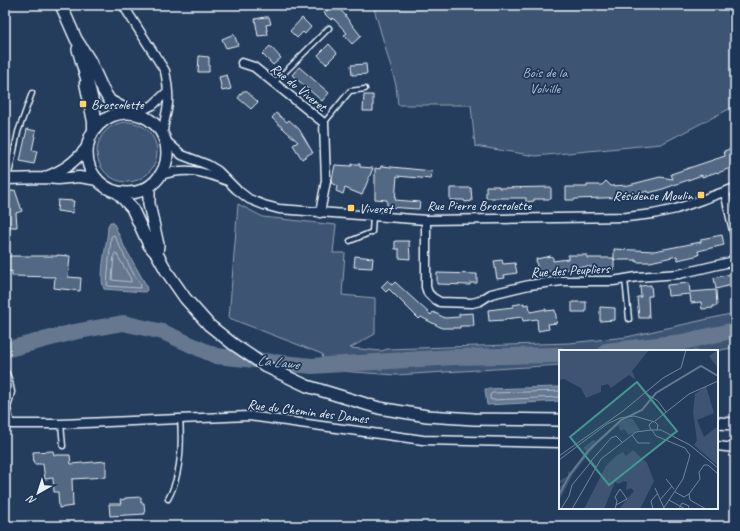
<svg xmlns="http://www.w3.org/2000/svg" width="740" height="531" font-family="Caveat,sans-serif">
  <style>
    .green { fill: #3e5472; stroke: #93a2b5 }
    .water { fill: #657890; stroke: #99a8ba }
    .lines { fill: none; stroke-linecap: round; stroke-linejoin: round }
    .shore { stroke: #b4c1ce; stroke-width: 1 }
    .river { stroke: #657890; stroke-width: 16 }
    .building { fill: #536782; stroke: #e8f1f8 }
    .service-casing { stroke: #e8f1f8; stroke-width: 7 }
    .minor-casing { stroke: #e8f1f8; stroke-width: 11 }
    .tertiary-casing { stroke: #e8f1f8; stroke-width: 13 }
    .secondary-casing { stroke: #e8f1f8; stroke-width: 14 }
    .service { stroke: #1d3557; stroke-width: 4 }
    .minor { stroke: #1d3557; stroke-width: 8 }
    .tertiary { stroke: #1d3557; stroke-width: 10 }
    .secondary { stroke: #1d3557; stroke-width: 11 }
    .poi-dot { fill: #ffd166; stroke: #1d3557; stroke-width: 1.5 }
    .labels { text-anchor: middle; stroke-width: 3.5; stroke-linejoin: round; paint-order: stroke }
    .park-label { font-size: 14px; fill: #b5c2d0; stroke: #1d3557 }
    .street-label { font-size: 14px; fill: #e8f1f8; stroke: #1d3557 }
    .poi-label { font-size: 14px; fill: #e8f1f8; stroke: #1d3557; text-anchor: start }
    .water-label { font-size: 15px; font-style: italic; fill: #b4c1ce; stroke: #1d3557 }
    .inset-river { fill: none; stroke: #657890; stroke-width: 2 }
    .inset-road { fill: none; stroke: #73859b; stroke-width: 1 }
    .view { fill: #459590; fill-opacity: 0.15; stroke: #459590; stroke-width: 2 }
    .inset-edge { fill: none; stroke: #e8f1f8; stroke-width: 2 }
  </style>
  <rect width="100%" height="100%" fill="#253d5d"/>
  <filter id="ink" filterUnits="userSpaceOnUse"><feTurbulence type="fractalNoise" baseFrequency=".025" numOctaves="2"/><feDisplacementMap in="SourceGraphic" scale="8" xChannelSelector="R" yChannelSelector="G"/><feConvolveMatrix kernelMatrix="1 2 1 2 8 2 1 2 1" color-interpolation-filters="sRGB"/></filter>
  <g filter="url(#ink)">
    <!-- green -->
    <path class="green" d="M 373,5 L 735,5 L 735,106 L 661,144 L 536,156 L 475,146 L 471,105 L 398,105 L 396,85 Z
      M97 152a30 30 0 1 1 60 0a30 30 0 1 1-60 0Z
      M 238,204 L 263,217 L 336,225 L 333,253 L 345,253 L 342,295 L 375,298 L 375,334 L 350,348 L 381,351 L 388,349 L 569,343 L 627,337 L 735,313 L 735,347 L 717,351 L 560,351 L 560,365 L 396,375 L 325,370 L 322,354 L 229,318 Z"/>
    <!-- water -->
    <path class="water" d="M 110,222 L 113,222 L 124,246 L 146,285 L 147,290 L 145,292 L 104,289 C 98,276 108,241 108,226 Z
      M 560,387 L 560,401 L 487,405 L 485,389 Z"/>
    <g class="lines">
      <!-- shore -->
      <path class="shore" d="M 114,235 L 133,273 L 141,285 L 140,288 L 108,286 L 107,285 L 111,237 Z
        M 116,253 L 131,279 L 131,282 L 112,280 L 114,255 Z
        M 560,391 L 492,393 L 490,395 L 490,399 L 492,400 L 560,397"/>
      <!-- river -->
      <path class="river" d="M 5,350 L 74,332 L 123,323 L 163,332 L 216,356 L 312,366 L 454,357 L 560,355
        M 606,351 L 683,342 L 735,330"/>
    </g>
    <!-- building -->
    <path class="building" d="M 333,5 L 336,5 L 346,16 L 346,17 L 361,36 L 352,44 L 344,35 L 347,33 L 333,18 L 331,20 L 324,13 Z
      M 265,17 L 269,17 L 271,24 L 266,25 L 268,35 L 258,36 L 255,19 Z
      M 302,18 L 311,27 L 305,34 L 303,32 L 297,38 L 290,31 Z
      M 234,34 L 238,45 L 226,48 L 222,39 Z
      M 329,44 L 337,53 L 326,64 L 318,55 Z
      M 270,46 L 281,58 L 273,65 L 262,54 Z
      M 199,56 L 209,57 L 209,72 L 198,72 Z
      M 366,64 L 367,74 L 352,75 L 351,65 Z
      M 299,67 L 329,93 L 322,101 L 292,75 Z
      M 227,75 L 231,89 L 222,91 L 219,77 Z
      M 243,91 L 246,91 L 258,102 L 251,109 L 238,98 Z
      M 364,95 L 373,95 L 373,111 L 363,111 Z
      M 276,113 L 287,122 L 289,120 L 299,129 L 313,153 L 311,153 L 302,159 L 293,145 L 298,142 L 272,118 Z
      M 27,129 L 36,131 L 32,150 L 37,151 L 34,164 L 20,161 Z
      M 732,148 L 733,154 L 735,153 L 735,166 L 718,173 L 717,172 L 702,177 L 702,175 L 660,190 L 648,193 L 647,191 L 630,197 L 575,199 L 575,200 L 566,200 L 566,187 L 587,187 L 587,185 L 602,185 L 606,181 L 611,186 L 629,185 L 660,177 L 673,179 L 671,174 L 725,156 L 724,151 Z
      M 352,164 L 360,164 L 360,167 L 373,168 L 362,195 L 345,188 L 343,194 L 336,191 L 337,186 L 331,183 L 335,165 L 352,166 Z
      M 381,166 L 432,171 L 431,179 L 397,176 L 395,200 L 420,202 L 419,209 L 387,207 L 387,200 L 375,199 L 375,168 L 380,169 Z
      M 486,186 L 499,186 L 499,188 L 551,187 L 551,199 L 534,199 L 534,201 L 526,202 L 526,198 L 486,198 Z
      M 450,188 L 471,188 L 472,201 L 465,202 L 464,200 L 450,200 Z
      M 15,190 L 22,211 L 16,213 L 17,227 L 9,227 L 6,193 Z
      M 58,200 L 74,201 L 72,213 L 57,211 Z
      M 722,235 L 724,245 L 698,251 L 699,255 L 678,260 L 677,256 L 650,262 L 636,262 L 636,260 L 614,260 L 614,249 L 654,251 L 701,242 L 701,239 Z
      M 395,241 L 409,241 L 410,259 L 399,258 L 399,249 L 395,249 Z
      M 57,255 L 70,256 L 68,277 L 81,278 L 80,291 L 54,288 L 55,277 L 12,276 L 12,271 L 5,272 L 5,256 L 57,256 Z
      M 568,255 L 587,255 L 587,258 L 614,258 L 614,269 L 592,269 L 592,267 L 577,267 L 577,270 L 562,269 L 538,273 L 536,259 L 551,256 L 553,258 L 553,261 L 568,259 Z
      M 355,256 L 373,258 L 372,268 L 354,267 Z
      M 502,260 L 503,264 L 515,263 L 517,273 L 504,275 L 505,278 L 497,279 L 494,261 Z
      M 437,273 L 477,274 L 477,283 L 470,283 L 470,285 L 437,284 Z
      M 735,273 L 735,284 L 716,289 L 714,278 Z
      M 388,280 L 392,285 L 395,282 L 431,315 L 433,312 L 445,318 L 459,317 L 459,314 L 473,313 L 474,326 L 460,326 L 460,328 L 442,328 L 421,317 L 419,319 L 389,289 L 386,292 L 381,287 Z
      M 689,283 L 690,292 L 716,290 L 717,306 L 713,306 L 713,308 L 702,309 L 701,302 L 691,303 L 690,294 L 668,296 L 667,285 Z
      M 651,285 L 652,296 L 648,296 L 649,318 L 639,318 L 637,297 L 641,297 L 640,286 Z
      M 572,302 L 586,302 L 586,312 L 572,312 Z
      M 524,303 L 524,305 L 529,304 L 530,312 L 546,309 L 546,311 L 555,310 L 557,323 L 548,324 L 549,329 L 538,331 L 537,319 L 523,321 L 522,317 L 505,319 L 505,320 L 489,321 L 488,310 L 513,307 L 513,305 Z
      M 600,307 L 615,308 L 615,320 L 600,321 Z
      M 53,451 L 54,455 L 70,455 L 71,464 L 106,461 L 106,477 L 72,479 L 73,506 L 59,508 L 58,492 L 54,492 L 53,478 L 45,479 L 43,464 L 34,464 L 33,452 Z
      M 141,497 L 141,503 L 144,503 L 145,514 L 110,516 L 109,504 L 121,504 L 120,500 L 125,499 L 125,498 Z"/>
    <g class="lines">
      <defs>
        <path id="service" d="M 82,83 L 90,122 L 90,137
          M 274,83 L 329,28
          M 324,123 L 350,91 L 365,89
          M 8,179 L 18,132 L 32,93
          M 350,241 L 372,232 L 373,216
          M 625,279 L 629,319
          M 61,424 L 63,446
          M 168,499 C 181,476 182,445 180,418"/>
        <path id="minor" d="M 123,5 L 165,71 C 167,81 169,93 168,103 C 167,114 163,123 163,134
          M 242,63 L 254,67 L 324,123 L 326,181 L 320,213
          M 136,113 L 153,105 L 167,92
          M 166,141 L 182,155 L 208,165 L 218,171 L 236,189 L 249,199 L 264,205 L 279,209 L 426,220 L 627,217 L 653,214 L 676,209 L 735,188
          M 161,175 C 186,167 201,171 225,180
          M 725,192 L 735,235
          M 426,220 L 426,287 L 428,293 L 433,298 L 440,302 L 472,303 L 480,301 L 491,294 L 529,285 L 562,281 L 613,281 L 637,277 L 679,274 L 730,262 L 735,257
          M 5,374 L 8,382 L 10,392 L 6,408 L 10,424
          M 5,424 L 61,424 L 249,416 L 423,440 L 560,443
          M 717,446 L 735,448"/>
        <path id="tertiary" d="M 46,177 C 64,170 75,162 87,147
          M 5,179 L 44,178 L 58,179 L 79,177 L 98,180"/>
        <path id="secondary" d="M 61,5 L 76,39 L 90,61 L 103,90 L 110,101 L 130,112
          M 78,49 C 85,75 95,101 96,127
          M87 153a40 40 0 1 1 80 0a40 40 0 1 1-80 0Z
          M 149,187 L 149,204 L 158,245 L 157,254
          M 117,192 L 132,208 L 149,245 L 157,254 L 167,272 L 185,298 L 209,325 L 233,344 L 267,367 L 307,386 L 379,408 L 427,416 L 474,419 L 560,420
          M 717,423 L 735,424"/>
      </defs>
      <!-- service casing -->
      <use href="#service" class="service-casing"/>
      <!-- minor casing -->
      <use href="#minor" class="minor-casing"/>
      <!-- tertiary casing -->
      <use href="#tertiary" class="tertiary-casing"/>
      <!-- secondary casing -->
      <use href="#secondary" class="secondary-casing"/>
      <!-- service -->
      <use href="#service" class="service"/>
      <!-- minor -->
      <use href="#minor" class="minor"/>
      <!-- tertiary -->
      <use href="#tertiary" class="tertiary"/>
      <!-- secondary -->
      <use href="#secondary" class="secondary"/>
    </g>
  </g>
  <!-- markers -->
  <g class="poi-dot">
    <rect x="79" y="100" width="8" height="8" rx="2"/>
    <rect x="697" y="191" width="8" height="8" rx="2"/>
    <rect x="347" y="204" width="8" height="8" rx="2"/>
  </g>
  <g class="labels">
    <!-- park labels -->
    <g class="park-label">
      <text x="545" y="77">Bois de la<tspan x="545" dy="16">Volville</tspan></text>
    </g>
    <!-- street labels -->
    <g class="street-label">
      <text transform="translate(299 87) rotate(39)" y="5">Rue du Viveret</text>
      <text x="479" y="210">Rue Pierre Brossolette</text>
      <text transform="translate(570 270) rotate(-3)" y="5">Rue des Peupliers</text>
      <text transform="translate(308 411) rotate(7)" y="5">Rue du Chemin des Dames</text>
    </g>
    <!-- poi labels -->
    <g class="poi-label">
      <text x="91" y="109">Brossolette</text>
      <text x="693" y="200" text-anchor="end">Résidence Moulin</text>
      <text x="359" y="213">Viveret</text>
    </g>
    <!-- water labels -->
    <g class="water-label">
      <text transform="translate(278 362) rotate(6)" y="5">La Lawe</text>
    </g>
  </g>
  <!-- overview -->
  <g transform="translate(559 350)">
    <rect width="159" height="159" fill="#253d5d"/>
    <path d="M 0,0 L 90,0 L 73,21 L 77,30 L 70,25 L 52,38 L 49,34 L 42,36 L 42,42 L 27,48 L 22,38 L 5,29 L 0,30 ZM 159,0 L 159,18 L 150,6 ZM 147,36 L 155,63 L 138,70 L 145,87 L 159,76 L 159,116 L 135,95 L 138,90 L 134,62 L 136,44 ZM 73,68 L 81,80 L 70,85 L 65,79 L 61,81 L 60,75 L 57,77 L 36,96 L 14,124 L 0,151 L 0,138 L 5,132 L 0,134 L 0,131 L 9,126 L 9,122 L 12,121 L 27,101 L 24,98 L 34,90 L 37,91 L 61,71 ZM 74,100 L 88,113 L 95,131 L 81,159 L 60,159 L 75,141 L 72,138 L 67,140 L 68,132 L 65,131 L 59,134 L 56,132 L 45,159 L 25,159 L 47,116 L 57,106 L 64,102 L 67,106 Z" fill="#3e5472"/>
    <path class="inset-river" d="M 0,145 L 10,126 L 30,100 L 62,70 L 83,60 L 97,43 L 142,16 L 159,26"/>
    <path class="inset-road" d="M 86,43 L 99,51 L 107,62M 96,71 L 130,44 L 159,31M 93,72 L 90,75 L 92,80 L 102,80 L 131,95 L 159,118M 93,80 L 97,86 L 126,98 L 131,105 L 124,129 L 104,159M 73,85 L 79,93 L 91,93M 0,106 L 64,61 L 104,28 L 122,18 L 127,0M 0,110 L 48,74 L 61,68 L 75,66 L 96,72 L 99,75 L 98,80M 37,117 L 32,111 L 52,88 L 57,86 L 63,92M 107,129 L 115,139M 96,138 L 105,158M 116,142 L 125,147 L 130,144 L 131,150 L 147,159M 130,144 L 141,129 L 140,122 L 145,115 L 149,115 L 159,124M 101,150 L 113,136M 110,150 L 126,159M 2,159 L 10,146 L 13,135 L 32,112M 13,159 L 42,109 L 77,82 L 92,80M 56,159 L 58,151 L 56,147 L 61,139 L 68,149 L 57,155M 94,159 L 92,151 L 99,143M 120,159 L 123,153 L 130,156 L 129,159"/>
    <path class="view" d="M 78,32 L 118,81 L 50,135 L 11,87 Z"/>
    <rect width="159" height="159" class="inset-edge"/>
  </g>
  <!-- margin -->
  <rect width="740" height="531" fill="none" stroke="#1d3557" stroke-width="20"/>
  <rect x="10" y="10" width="720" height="511" fill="none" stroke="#e8f1f8" stroke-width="1.5" filter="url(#ink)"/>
  <!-- north arrow -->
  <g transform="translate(38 493) rotate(219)" stroke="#1d3557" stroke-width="3" paint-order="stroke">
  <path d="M0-3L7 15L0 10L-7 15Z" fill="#e8f1f8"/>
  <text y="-6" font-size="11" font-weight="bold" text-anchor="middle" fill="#e8f1f8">N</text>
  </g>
</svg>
